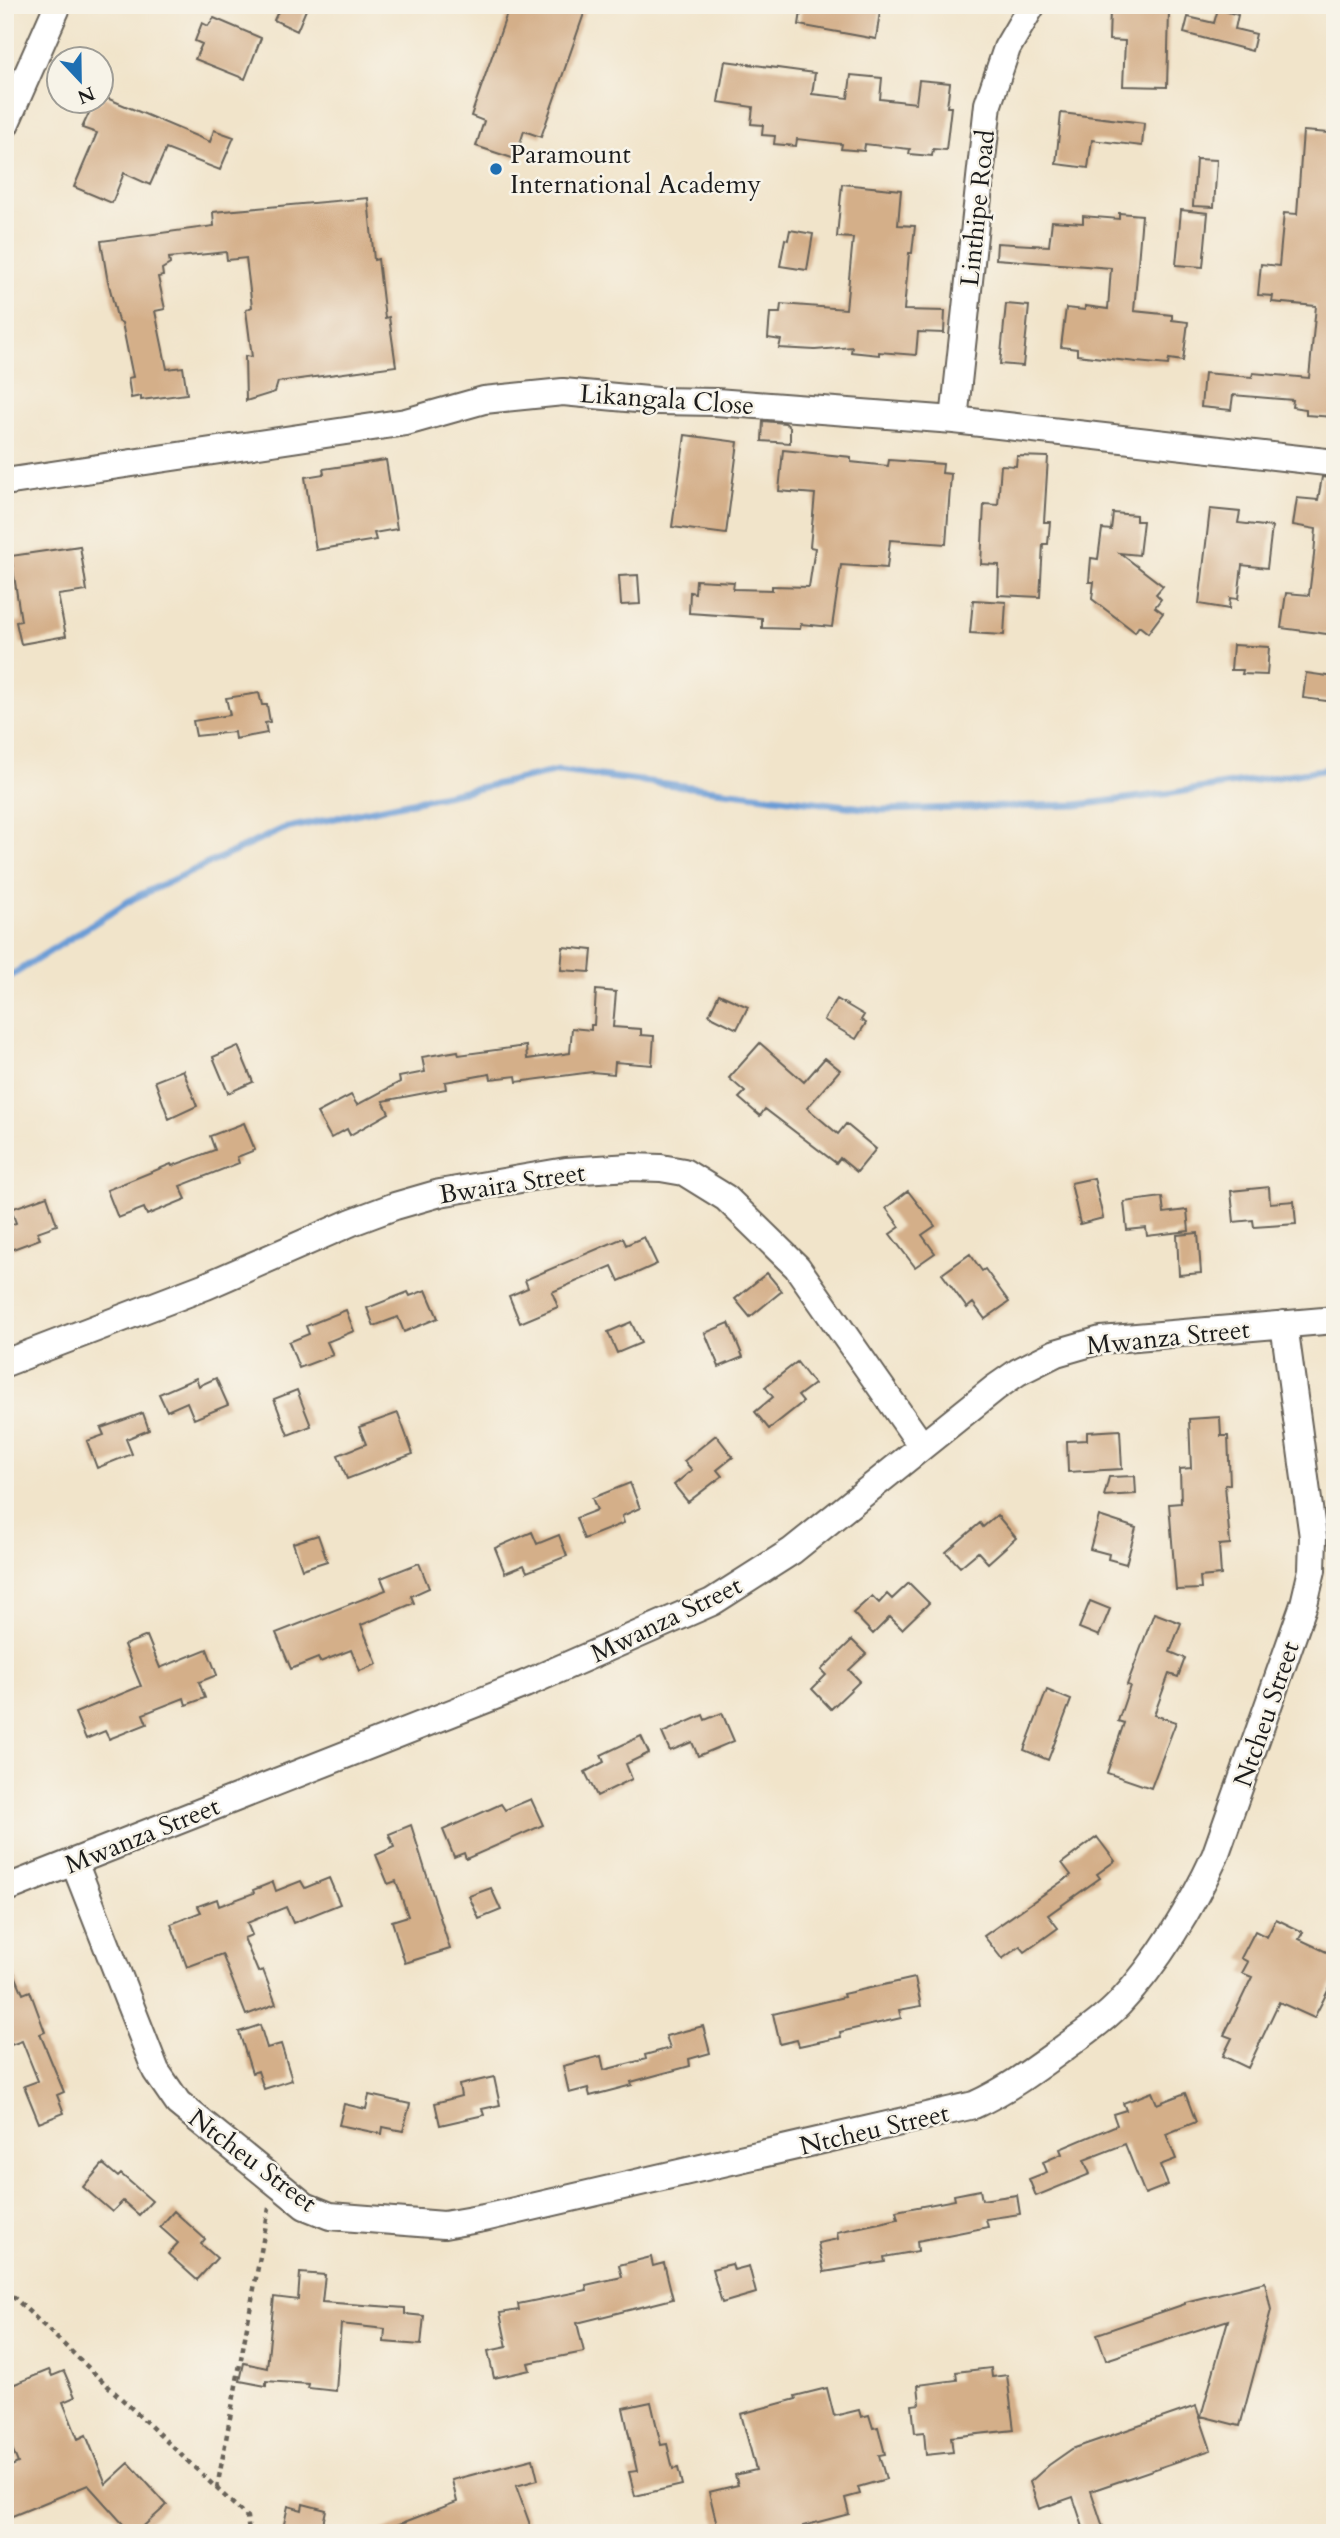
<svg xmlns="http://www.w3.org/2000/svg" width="1340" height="2538" font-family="Cardo,serif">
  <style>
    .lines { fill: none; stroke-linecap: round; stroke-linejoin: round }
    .stream { stroke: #6b9cd5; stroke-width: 7 }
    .building { fill: #d4af89 }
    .street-casing { stroke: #676259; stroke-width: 30 }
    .path { stroke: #676259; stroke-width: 4.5; stroke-dasharray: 5 5; stroke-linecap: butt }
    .street { stroke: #fff; stroke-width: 26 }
    .poi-dot { fill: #1f6fb2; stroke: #f7f3e8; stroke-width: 2.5 }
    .labels { text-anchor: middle; stroke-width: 5; stroke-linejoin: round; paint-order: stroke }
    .poi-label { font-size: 26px; fill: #1c1c1c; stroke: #f7f3e8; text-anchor: start }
    .street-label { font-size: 26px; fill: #1c1c1c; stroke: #f7f3e8 }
  </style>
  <rect width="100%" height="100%" fill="#f7f3e8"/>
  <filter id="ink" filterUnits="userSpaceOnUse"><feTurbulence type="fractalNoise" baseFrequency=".0143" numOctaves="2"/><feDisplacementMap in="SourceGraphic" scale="14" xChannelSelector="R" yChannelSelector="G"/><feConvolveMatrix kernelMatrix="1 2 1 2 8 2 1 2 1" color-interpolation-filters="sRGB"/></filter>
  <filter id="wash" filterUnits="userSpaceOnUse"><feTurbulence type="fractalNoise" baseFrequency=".00686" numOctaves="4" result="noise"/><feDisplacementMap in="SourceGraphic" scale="28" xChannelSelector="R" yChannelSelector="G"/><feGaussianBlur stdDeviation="1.57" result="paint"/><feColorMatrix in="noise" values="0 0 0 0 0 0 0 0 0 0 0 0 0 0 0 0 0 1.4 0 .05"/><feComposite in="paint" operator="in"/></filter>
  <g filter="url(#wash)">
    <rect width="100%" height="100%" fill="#f1e4ca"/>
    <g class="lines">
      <!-- stream -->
      <path class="stream" d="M 5,976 L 12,975 L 134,898 L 283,829 L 559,771 L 880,810 L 1077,805 L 1172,793 L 1335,768"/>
    </g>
    <g id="blocks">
      <!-- building -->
      <path class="building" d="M 281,5 L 308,5 L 297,31 L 274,20 Z
        M 510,5 L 587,5 L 541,137 L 524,131 L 515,159 L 476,146 L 484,121 L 471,116 Z
        M 802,5 L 881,5 L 876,39 L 799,25 Z
        M 1218,9 L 1238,15 L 1235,29 L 1256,34 L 1252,51 L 1184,33 L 1188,17 L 1214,23 Z
        M 1110,10 L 1169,12 L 1167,87 L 1123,86 L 1125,41 L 1109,40 Z
        M 214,18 L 261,38 L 245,79 L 195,59 L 202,44 L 195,41 L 202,23 L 208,26 Z
        M 725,61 L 815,73 L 812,94 L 848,98 L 851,75 L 882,78 L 880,99 L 916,103 L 919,80 L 950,83 L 947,107 L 951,107 L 946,150 L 933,149 L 932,156 L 909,154 L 910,149 L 865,144 L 864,151 L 841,149 L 842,144 L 797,139 L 796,146 L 774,144 L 775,136 L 762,135 L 763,125 L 751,124 L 753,107 L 718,102 Z
        M 102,96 L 210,142 L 214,130 L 234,137 L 220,170 L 166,149 L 150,185 L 124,173 L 112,203 L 74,187 L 97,133 L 82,128 L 94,102 L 102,102 Z
        M 1061,113 L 1144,123 L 1142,146 L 1092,140 L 1088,168 L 1056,164 Z
        M 1303,131 L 1329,133 L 1329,146 L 1335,146 L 1334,417 L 1306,415 L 1306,409 L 1292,407 L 1293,400 L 1233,395 L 1231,410 L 1201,407 L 1204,373 L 1252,377 L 1253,373 L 1309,378 L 1316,306 L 1272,302 L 1273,296 L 1258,295 L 1261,264 L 1279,266 L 1284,213 L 1297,214 Z
        M 1196,159 L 1217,160 L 1214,207 L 1193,206 Z
        M 842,184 L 901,190 L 898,225 L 915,226 L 912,253 L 909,253 L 904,310 L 945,311 L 944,333 L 918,332 L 916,355 L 879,352 L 879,355 L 851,352 L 852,347 L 815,350 L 779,348 L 781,340 L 768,338 L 770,313 L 780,313 L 781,304 L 846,309 L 853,238 L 837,237 Z
        M 368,198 L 374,260 L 378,259 L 385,318 L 389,317 L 396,366 L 278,382 L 275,392 L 246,401 L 245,356 L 252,357 L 246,310 L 252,307 L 246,258 L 227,260 L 226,252 L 169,258 L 170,264 L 162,269 L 163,276 L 158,277 L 165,309 L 155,311 L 167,369 L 183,367 L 187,394 L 141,400 L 141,396 L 131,398 L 128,378 L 133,377 L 122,323 L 118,321 L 107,277 L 101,241 L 214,226 L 213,212 Z
        M 1181,210 L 1208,213 L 1203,267 L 1176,265 Z
        M 1119,213 L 1142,215 L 1134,311 L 1172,315 L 1172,320 L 1188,322 L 1183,361 L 1169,359 L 1168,365 L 1136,362 L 1077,355 L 1077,349 L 1061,347 L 1066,308 L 1085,310 L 1085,306 L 1108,309 L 1111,268 L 996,259 L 997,243 L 1049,246 L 1052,221 L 1083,223 L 1083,216 L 1119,219 Z
        M 790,230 L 813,234 L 807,270 L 780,266 L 785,239 L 788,240 Z
        M 1006,304 L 1029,306 L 1023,366 L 1000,364 Z
        M 763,421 L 785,423 L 790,427 L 790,443 L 762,441 Z
        M 685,435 L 738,442 L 726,534 L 672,527 Z
        M 783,450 L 851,457 L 851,462 L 888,466 L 889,460 L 943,464 L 942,473 L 951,474 L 946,544 L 890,540 L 887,568 L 841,565 L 832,627 L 801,624 L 800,629 L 762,628 L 762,618 L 689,613 L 690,592 L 695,593 L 696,580 L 734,582 L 733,589 L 772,590 L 772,586 L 809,587 L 815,548 L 810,547 L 815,494 L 779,491 Z
        M 1017,456 L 1048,457 L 1044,522 L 1050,522 L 1048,544 L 1043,544 L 1040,597 L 998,595 L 999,565 L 981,564 L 984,504 L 998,505 L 1001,465 L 1016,466 Z
        M 386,460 L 397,529 L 374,533 L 376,540 L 316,550 L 305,477 L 324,474 L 323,469 Z
        M 1322,477 L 1335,479 L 1335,635 L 1281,628 L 1286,593 L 1309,595 L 1314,555 L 1316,529 L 1293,525 L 1297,498 L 1318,500 Z
        M 1210,509 L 1240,512 L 1238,523 L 1272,527 L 1267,568 L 1242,565 L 1238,599 L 1230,598 L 1229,609 L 1199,604 Z
        M 1113,513 L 1136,515 L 1136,521 L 1143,521 L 1139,555 L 1120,553 L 1163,586 L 1156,594 L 1161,599 L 1155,607 L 1163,613 L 1148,633 L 1139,626 L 1135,632 L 1092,599 L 1094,582 L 1089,582 L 1091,558 L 1098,559 L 1102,529 L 1111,530 Z
        M 80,546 L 87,591 L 58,595 L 66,636 L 21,644 L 16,622 L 21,621 L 11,556 Z
        M 638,575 L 640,604 L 621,605 L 619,576 Z
        M 973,600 L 1006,602 L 1004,635 L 970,633 Z
        M 1233,645 L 1269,647 L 1267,675 L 1242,674 L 1243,670 L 1231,670 Z
        M 1306,673 L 1335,677 L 1335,702 L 1303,698 Z
        M 259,693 L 262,705 L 267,705 L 270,722 L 265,723 L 267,733 L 235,739 L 234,732 L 196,736 L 193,721 L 230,715 L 226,698 Z
        M 563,947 L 592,950 L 590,972 L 561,970 Z
        M 596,990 L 616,992 L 613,1027 L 641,1029 L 641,1035 L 654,1036 L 652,1065 L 615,1062 L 614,1074 L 592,1072 L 517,1082 L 516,1076 L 491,1079 L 490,1074 L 445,1082 L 446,1089 L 383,1101 L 389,1113 L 350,1135 L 347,1129 L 331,1138 L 317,1113 L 351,1095 L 357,1105 L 400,1082 L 399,1077 L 425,1072 L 422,1057 L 458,1051 L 459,1055 L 526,1046 L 527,1059 L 570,1053 L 572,1028 L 591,1030 L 591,1025 L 594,1025 Z
        M 719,994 L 748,1007 L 737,1029 L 709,1015 Z
        M 837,999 L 864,1015 L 861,1020 L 866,1023 L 856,1039 L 824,1020 Z
        M 760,1043 L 804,1082 L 825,1058 L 840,1070 L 807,1108 L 838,1134 L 846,1124 L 876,1149 L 857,1172 L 840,1158 L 836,1163 L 765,1109 L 760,1116 L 739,1098 L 745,1092 L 729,1078 Z
        M 238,1046 L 253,1082 L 228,1093 L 213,1057 Z
        M 183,1070 L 197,1106 L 169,1119 L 155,1081 Z
        M 244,1123 L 255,1150 L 237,1157 L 239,1163 L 180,1186 L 186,1199 L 147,1215 L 144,1208 L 118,1218 L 107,1190 L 171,1164 L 172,1166 L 215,1150 L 210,1136 Z
        M 1094,1178 L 1103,1218 L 1080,1224 L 1071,1183 Z
        M 1269,1187 L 1270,1203 L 1294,1201 L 1296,1224 L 1254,1227 L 1253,1220 L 1234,1222 L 1231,1191 Z
        M 908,1191 L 935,1226 L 922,1235 L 935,1253 L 915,1267 L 890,1234 L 900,1227 L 886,1208 Z
        M 47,1196 L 57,1225 L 37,1232 L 40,1239 L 5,1252 L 5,1227 L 16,1223 L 11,1209 Z
        M 1162,1197 L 1164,1213 L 1187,1210 L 1189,1231 L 1147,1236 L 1146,1228 L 1127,1230 L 1124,1202 Z
        M 1198,1233 L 1201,1273 L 1179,1275 L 1177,1235 Z
        M 644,1237 L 657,1264 L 619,1281 L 612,1266 L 552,1292 L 558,1307 L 520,1323 L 509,1296 L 528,1288 L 525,1280 L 623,1238 L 626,1245 Z
        M 970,1254 L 982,1271 L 985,1269 L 1009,1302 L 985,1319 L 973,1303 L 967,1308 L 942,1274 Z
        M 767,1273 L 782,1291 L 750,1317 L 735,1299 Z
        M 426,1290 L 438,1318 L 404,1332 L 398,1317 L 374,1326 L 367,1308 L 408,1292 L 410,1296 Z
        M 346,1310 L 354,1331 L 327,1342 L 333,1355 L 299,1368 L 289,1342 L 309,1334 L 306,1326 Z
        M 631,1322 L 641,1343 L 617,1353 L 608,1332 Z
        M 729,1323 L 743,1357 L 719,1367 L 705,1333 Z
        M 797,1362 L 814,1384 L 798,1396 L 803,1402 L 769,1429 L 755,1412 L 773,1397 L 765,1387 Z
        M 196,1378 L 199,1386 L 216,1378 L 228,1405 L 194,1419 L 187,1402 L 167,1411 L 159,1394 Z
        M 297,1390 L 311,1426 L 288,1435 L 274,1399 Z
        M 143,1413 L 149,1430 L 126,1439 L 132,1454 L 97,1468 L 87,1441 L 104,1435 L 101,1428 Z
        M 398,1413 L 413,1454 L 347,1479 L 338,1455 L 366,1444 L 359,1427 Z
        M 1220,1417 L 1221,1436 L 1228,1436 L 1230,1484 L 1225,1485 L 1230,1544 L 1219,1545 L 1221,1575 L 1200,1577 L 1201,1589 L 1176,1590 L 1169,1504 L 1181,1503 L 1180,1469 L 1191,1468 L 1189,1419 Z
        M 1120,1430 L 1122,1469 L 1068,1472 L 1067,1441 L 1087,1440 L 1087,1432 Z
        M 716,1435 L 733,1457 L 717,1470 L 722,1476 L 688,1502 L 674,1485 L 692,1470 L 684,1461 Z
        M 1135,1476 L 1136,1494 L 1104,1496 L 1109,1477 Z
        M 630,1483 L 640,1508 L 622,1516 L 624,1523 L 584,1539 L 576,1518 L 597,1510 L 592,1498 Z
        M 997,1515 L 1016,1538 L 988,1563 L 978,1552 L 960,1567 L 946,1552 L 980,1523 L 983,1527 Z
        M 1099,1516 L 1136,1528 L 1126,1564 L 1108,1559 L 1109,1554 L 1090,1549 Z
        M 532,1532 L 537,1544 L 559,1535 L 567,1556 L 527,1572 L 524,1565 L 505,1573 L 495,1548 Z
        M 318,1535 L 327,1561 L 302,1569 L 293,1543 Z
        M 419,1563 L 429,1588 L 411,1596 L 414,1603 L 361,1625 L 377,1664 L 360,1671 L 351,1650 L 320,1662 L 318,1658 L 291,1669 L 276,1633 L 386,1590 L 381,1578 Z
        M 909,1583 L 929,1603 L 902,1629 L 890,1617 L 873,1634 L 853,1613 L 872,1596 L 879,1603 L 887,1594 L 892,1599 Z
        M 1090,1601 L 1110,1609 L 1099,1636 L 1079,1628 Z
        M 1154,1613 L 1181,1623 L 1170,1652 L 1185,1658 L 1178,1677 L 1169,1674 L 1154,1715 L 1176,1722 L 1151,1788 L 1107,1773 L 1124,1723 L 1118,1721 L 1130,1686 L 1127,1685 Z
        M 147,1636 L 160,1668 L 207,1649 L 217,1675 L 199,1682 L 205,1698 L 186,1705 L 184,1698 L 143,1714 L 147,1724 L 109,1739 L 105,1731 L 86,1739 L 75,1713 L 141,1686 L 124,1645 Z
        M 852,1640 L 866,1654 L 849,1670 L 860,1681 L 831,1709 L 812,1689 L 826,1675 L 821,1670 Z
        M 1047,1690 L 1071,1700 L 1048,1760 L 1024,1750 Z
        M 722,1713 L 734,1741 L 698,1756 L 692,1742 L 670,1751 L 662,1733 L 703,1715 L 705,1720 Z
        M 641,1736 L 649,1753 L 626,1764 L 632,1779 L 597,1796 L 585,1772 L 604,1762 L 601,1755 Z
        M 531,1799 L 543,1825 L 466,1859 L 464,1853 L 454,1857 L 443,1830 L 501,1804 L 505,1810 Z
        M 411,1825 L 450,1949 L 405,1963 L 392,1921 L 408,1916 L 396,1881 L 388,1884 L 376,1855 L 394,1847 L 389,1834 Z
        M 1097,1837 L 1115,1861 L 1097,1874 L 1100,1878 L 1048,1915 L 1058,1928 L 1025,1952 L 1020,1946 L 1002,1959 L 984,1936 L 1071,1875 L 1062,1863 Z
        M 329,1878 L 340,1904 L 293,1923 L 286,1907 L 247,1923 L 252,1935 L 244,1938 L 258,1972 L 263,1970 L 276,2004 L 246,2015 L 222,1954 L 187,1967 L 171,1924 L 201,1912 L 198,1906 L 217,1899 L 219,1906 L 254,1893 L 253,1890 L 273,1882 L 276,1891 L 301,1881 L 305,1888 Z
        M 491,1888 L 501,1910 L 479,1919 L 469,1896 Z
        M 1276,1919 L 1303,1932 L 1299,1939 L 1335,1956 L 1335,1977 L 1314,2018 L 1279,2002 L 1248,2068 L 1223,2056 L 1232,2038 L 1224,2035 L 1252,1977 L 1242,1973 L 1248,1962 L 1241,1958 L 1255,1931 L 1267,1937 Z
        M 5,1951 L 23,1994 L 30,1991 L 45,2032 L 40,2034 L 64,2092 L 57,2095 L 64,2113 L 39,2123 L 24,2086 L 38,2081 L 22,2041 L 5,2047 Z
        M 915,1978 L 921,2006 L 899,2010 L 901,2018 L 840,2032 L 841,2037 L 799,2046 L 797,2040 L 780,2044 L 773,2014 L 844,1997 L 843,1994 Z
        M 260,2025 L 267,2048 L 281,2044 L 292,2080 L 264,2089 L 258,2071 L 252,2073 L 239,2032 Z
        M 703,2026 L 710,2053 L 689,2059 L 690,2066 L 631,2082 L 632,2085 L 590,2096 L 588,2088 L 569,2093 L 563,2066 L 601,2056 L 604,2070 L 646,2059 L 645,2055 L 670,2048 L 666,2036 Z
        M 494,2077 L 500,2105 L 482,2109 L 484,2115 L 440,2125 L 435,2103 L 461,2096 L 459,2085 Z
        M 1152,2092 L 1157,2104 L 1185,2093 L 1196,2122 L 1166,2134 L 1176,2159 L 1160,2165 L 1168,2185 L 1145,2194 L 1125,2144 L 1084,2160 L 1090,2174 L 1036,2196 L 1029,2179 L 1047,2172 L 1043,2162 L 1062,2154 L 1060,2149 L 1117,2125 L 1113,2114 L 1126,2110 L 1123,2103 Z
        M 369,2095 L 410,2104 L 403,2131 L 383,2127 L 382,2134 L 339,2125 L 344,2104 L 366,2109 Z
        M 103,2164 L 118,2177 L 121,2174 L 152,2201 L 139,2215 L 123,2201 L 112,2212 L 83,2187 Z
        M 980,2190 L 982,2200 L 1017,2195 L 1020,2214 L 986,2219 L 988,2227 L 917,2241 L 918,2251 L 884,2257 L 885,2262 L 824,2272 L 818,2243 L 838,2239 L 837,2232 L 898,2219 L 896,2211 L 955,2200 L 954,2195 Z
        M 174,2211 L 205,2239 L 201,2244 L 217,2258 L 197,2280 L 168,2254 L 178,2243 L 160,2227 Z
        M 651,2257 L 653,2266 L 664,2263 L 673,2299 L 577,2323 L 584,2352 L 528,2363 L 530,2370 L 494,2378 L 488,2351 L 507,2347 L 500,2313 L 519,2310 L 518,2304 L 587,2290 L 586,2285 L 622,2277 L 619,2265 Z
        M 732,2264 L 734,2270 L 749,2266 L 756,2293 L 722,2303 L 712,2269 Z
        M 300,2273 L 325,2275 L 322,2302 L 405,2308 L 405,2314 L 424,2316 L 421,2345 L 384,2342 L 385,2329 L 341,2324 L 336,2391 L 308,2388 L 309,2384 L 266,2381 L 266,2386 L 240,2381 L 244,2363 L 267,2368 L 274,2297 L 298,2300 Z
        M 1265,2282 L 1271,2310 L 1240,2426 L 1201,2416 L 1228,2320 L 1106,2360 L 1097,2334 L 1185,2304 L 1185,2302 Z
        M 991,2368 L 992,2377 L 1007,2375 L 1014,2430 L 951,2437 L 953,2452 L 926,2455 L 924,2432 L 915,2433 L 912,2405 L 920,2404 L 918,2385 L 957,2380 L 956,2372 Z
        M 49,2370 L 52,2376 L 64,2371 L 75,2397 L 63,2402 L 78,2439 L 86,2435 L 106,2484 L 129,2463 L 167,2505 L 136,2533 L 131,2533 L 88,2485 L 5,2519 L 5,2469 L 18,2463 L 5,2431 L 5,2388 Z
        M 827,2388 L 834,2416 L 859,2410 L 861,2417 L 869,2415 L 873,2428 L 878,2427 L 885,2454 L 879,2455 L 886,2479 L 858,2487 L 860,2494 L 845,2498 L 849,2514 L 803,2526 L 804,2533 L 743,2533 L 742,2528 L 719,2533 L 709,2492 L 738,2485 L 735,2475 L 756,2470 L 741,2414 L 796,2399 L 795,2396 Z
        M 651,2402 L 661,2445 L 667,2444 L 673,2469 L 678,2468 L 682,2485 L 635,2496 L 629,2472 L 637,2471 L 623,2408 Z
        M 1196,2406 L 1211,2450 L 1091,2491 L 1105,2533 L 1085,2533 L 1073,2497 L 1039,2509 L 1030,2482 L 1049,2465 L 1072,2449 Z
        M 533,2459 L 538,2480 L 516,2486 L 533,2533 L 381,2533 L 381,2531 L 457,2502 L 452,2480 Z
        M 303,2504 L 326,2510 L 321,2533 L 282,2533 L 288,2506 L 302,2510 Z"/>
    </g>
  </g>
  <g filter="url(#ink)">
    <use href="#blocks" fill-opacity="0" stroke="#676259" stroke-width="2"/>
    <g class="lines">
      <defs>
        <path id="street" d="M 5,125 L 58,5
          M 954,420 L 988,104 L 1007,48 L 1032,5
          M 5,482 L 406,422 L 484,400 L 563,392 L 658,401 L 716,402 L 954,420 L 1335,463
          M 5,1363 L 206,1286 L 352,1222 L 395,1206 L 440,1193 L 566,1171 L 631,1167 L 661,1168 L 684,1172 L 726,1198 L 797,1267 L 922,1446
          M 74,1862 L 156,2071 L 178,2103 L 305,2206 L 330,2216 L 444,2225 L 484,2218 L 974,2105 C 1007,2090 1035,2069 1064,2048 C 1083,2034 1103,2021 1119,2004 C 1157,1964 1192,1906 1215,1856 L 1304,1604 L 1312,1570 L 1313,1537 L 1284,1324
          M 5,1889 L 525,1684 L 712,1602 L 792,1551 L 995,1388 L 1018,1372 L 1056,1353 L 1101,1340 L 1335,1320"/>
      </defs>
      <!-- street casing -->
      <use href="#street" class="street-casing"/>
      <!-- path -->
      <path class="path" d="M 5,2289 L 247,2517 L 249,2533
        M 217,2488 L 269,2208"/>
      <!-- street -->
      <use href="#street" class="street"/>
    </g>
  </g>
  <!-- markers -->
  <circle class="poi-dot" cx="496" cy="169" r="7"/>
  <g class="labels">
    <!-- poi labels -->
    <g class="poi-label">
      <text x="510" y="163">Paramount<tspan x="510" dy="30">International Academy</tspan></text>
    </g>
    <!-- street labels -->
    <g class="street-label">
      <text transform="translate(977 208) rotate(-84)" y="9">Linthipe Road</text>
      <text transform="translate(667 399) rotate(4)" y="9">Likangala Close</text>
      <text transform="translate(512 1183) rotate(-9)" y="9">Bwaira Street</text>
      <text transform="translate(1168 1337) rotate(-6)" y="9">Mwanza Street</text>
      <text transform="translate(666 1619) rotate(-26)" y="9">Mwanza Street</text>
      <text transform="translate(1266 1714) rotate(-71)" y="9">Ntcheu Street</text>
      <text transform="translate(142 1835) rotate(-22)" y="9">Mwanza Street</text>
      <text transform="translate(874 2129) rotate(-13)" y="9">Ntcheu Street</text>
      <text transform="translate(253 2160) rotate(37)" y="9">Ntcheu Street</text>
    </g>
  </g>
  <!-- margin -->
  <rect width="1340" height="2538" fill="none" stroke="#f7f3e8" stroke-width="28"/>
  <!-- north arrow -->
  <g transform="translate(80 80) rotate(158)"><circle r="33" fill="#f7f3e8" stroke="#9f9d96" stroke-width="2"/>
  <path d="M0-5L12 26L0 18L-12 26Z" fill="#1f6fb2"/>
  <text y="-10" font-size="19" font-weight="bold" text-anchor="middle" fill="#1c1c1c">N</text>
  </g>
</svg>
